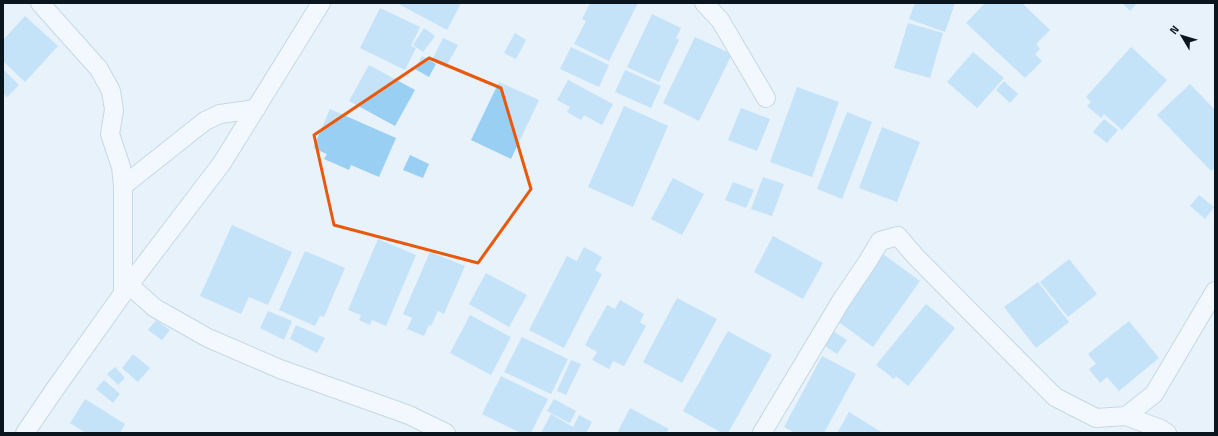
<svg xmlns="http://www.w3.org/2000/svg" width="1218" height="436" font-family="'Titillium Web',sans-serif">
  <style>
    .building { fill: #9acff4 }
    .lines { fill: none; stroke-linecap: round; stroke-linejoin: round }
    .minor-casing { stroke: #9cb8cc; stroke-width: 20 }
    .minor { stroke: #fff; stroke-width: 18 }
    .marked { fill: none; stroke: #e8590c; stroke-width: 3; stroke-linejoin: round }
  </style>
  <rect width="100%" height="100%" fill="#e7f2fb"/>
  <!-- building -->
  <path class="building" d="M 397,3 L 461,3 L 447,30 Z
    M 590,3 L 638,3 L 609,61 L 574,44 L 586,21 L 582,19 Z
    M 915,3 L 955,3 L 945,32 L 909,19 Z
    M 985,3 L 1022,3 L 1050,30 L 1036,44 L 1040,49 L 1035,54 L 1042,61 L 1025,78 L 966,23 Z
    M 1122,3 L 1137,3 L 1130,11 Z
    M 380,8 L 420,27 L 411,46 L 416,48 L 405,70 L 360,48 Z
    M 652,14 L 681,28 L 676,38 L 679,40 L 659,82 L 627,67 Z
    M 25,16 L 58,46 L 25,82 L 3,61 L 3,40 Z
    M 908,23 L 943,33 L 930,78 L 894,68 Z
    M 424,28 L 435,36 L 423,52 L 413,45 Z
    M 515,33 L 526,40 L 516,59 L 504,53 Z
    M 695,37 L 732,54 L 699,121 L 663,103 Z
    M 443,38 L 458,45 L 446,67 L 432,60 Z
    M 571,47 L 609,65 L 599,87 L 560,69 Z
    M 1131,47 L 1167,80 L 1122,130 L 1104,114 L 1101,118 L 1087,106 L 1091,102 L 1086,97 Z
    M 973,52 L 1004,78 L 977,108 L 947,82 Z
    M 422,56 L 436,64 L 429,77 L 415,69 Z
    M 369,65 L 415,90 L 395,126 L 349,101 Z
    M 3,69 L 19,85 L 7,97 L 3,93 Z
    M 625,70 L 661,86 L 651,108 L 615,92 Z
    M 568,80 L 613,104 L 602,125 L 584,115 L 581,120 L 567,112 L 570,107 L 557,100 Z
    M 1004,81 L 1018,94 L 1010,103 L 996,90 Z
    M 499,82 L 539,100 L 511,159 L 471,140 Z
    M 1190,84 L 1215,110 L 1215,168 L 1211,171 L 1157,115 Z
    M 797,87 L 839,102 L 812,177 L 770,162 Z
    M 624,106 L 668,126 L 633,207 L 588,187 Z
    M 741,108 L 770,119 L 757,151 L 728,140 Z
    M 330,109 L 396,138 L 379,177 L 351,165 L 349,170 L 324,159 L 327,154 L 313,148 Z
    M 847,112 L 872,122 L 842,199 L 817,189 Z
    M 1104,119 L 1118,130 L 1107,143 L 1093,132 Z
    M 882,127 L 920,142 L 897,202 L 859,188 Z
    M 410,155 L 429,164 L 423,178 L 403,170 Z
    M 763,177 L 784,184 L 772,216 L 751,209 Z
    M 673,178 L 704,194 L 682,235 L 651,219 Z
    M 733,182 L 754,190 L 746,208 L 725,200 Z
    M 1199,195 L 1214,207 L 1205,219 L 1190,206 Z
    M 232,225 L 292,252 L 268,305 L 249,297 L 241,314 L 200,296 Z
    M 773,236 L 823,263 L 803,299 L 754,272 Z
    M 378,239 L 416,255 L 386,326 L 372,320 L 370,325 L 359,320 L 361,315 L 348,310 Z
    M 584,247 L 602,257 L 595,270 L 602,274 L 564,348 L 529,330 L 567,256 L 577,261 Z
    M 305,251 L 345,268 L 324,317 L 320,316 L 315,326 L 279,310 Z
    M 430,252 L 465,266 L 444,314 L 438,311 L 431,326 L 429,325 L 424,336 L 407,329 L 412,318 L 403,314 Z
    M 883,254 L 920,281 L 873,347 L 836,320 Z
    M 1069,259 L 1097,294 L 1068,317 L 1040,282 Z
    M 486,273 L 527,295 L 509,327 L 469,304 Z
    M 1038,282 L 1069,322 L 1036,348 L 1004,307 Z
    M 677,298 L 717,319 L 682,383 L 643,362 Z
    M 620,300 L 644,314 L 640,322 L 646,326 L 624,366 L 613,361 L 609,369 L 592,360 L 597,352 L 585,345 L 607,305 L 615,309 Z
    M 926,304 L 955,328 L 908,386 L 896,376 L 894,379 L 876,365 Z
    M 268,311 L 292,321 L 284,340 L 260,328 Z
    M 470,315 L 511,337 L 491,375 L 450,353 Z
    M 156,320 L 170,330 L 162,340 L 148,330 Z
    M 1129,321 L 1159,358 L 1119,391 L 1107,377 L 1100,383 L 1089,369 L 1096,364 L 1088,354 Z
    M 296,325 L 325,338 L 317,353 L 290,339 Z
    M 830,329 L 847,340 L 837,354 L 820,343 Z
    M 728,331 L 772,355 L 728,433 L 722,433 L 683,411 Z
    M 522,337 L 568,359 L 551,394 L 504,372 Z
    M 133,354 L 150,368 L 138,382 L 122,368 Z
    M 822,356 L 856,374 L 824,433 L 795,433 L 784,427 Z
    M 571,360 L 581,364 L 566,395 L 557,391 Z
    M 115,367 L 125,378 L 118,385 L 107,374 Z
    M 501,376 L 548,399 L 531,433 L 521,433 L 482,414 Z
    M 104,380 L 120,394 L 113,403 L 96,389 Z
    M 85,399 L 125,424 L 120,433 L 86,433 L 70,423 Z
    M 554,399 L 576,411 L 570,423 L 547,411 Z
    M 630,408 L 669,429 L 666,433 L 617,433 Z
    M 849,412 L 883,433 L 837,433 Z
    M 551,414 L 573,427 L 579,415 L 592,422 L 586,433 L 541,433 Z"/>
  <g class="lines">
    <defs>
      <path id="minor" d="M 40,3 L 99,69 L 111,91 L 114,110 L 110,134 L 121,167 L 123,186 L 123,293
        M 704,3 L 720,20 L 766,98
        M 123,186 L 205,121 L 220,114 L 256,109
        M 129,285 L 155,308 L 208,338 L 280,369 L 409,415 L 446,433
        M 1126,416 L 1161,429 L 1167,433
        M 25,433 L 55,389 L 129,285 L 222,163 L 321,3
        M 762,433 L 841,301 L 868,261 L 880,241 L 898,236 L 916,257 L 1055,397 L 1096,418 L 1126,416 L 1154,394 L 1215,291"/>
    </defs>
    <!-- minor casing -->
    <use href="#minor" class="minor-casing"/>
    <!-- minor -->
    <use href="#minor" class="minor"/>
  </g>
  <!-- marked area -->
  <path d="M0 0H1218V436H0ZM 429,58 L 501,88 L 531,189 L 478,263 L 334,225 L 314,135 Z" fill="#e7f2fb" fill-opacity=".55" fill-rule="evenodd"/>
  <path class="marked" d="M 429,58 L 501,88 L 531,189 L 478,263 L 334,225 L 314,135 Z"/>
  <!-- border -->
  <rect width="1218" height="436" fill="none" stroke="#0b151d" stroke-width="8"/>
  <!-- north arrow -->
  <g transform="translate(1182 36) rotate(308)" stroke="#e7f2fb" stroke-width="3" paint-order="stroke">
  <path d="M0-3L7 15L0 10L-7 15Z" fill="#0b151d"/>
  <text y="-6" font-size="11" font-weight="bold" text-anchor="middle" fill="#0b151d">N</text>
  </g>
</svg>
